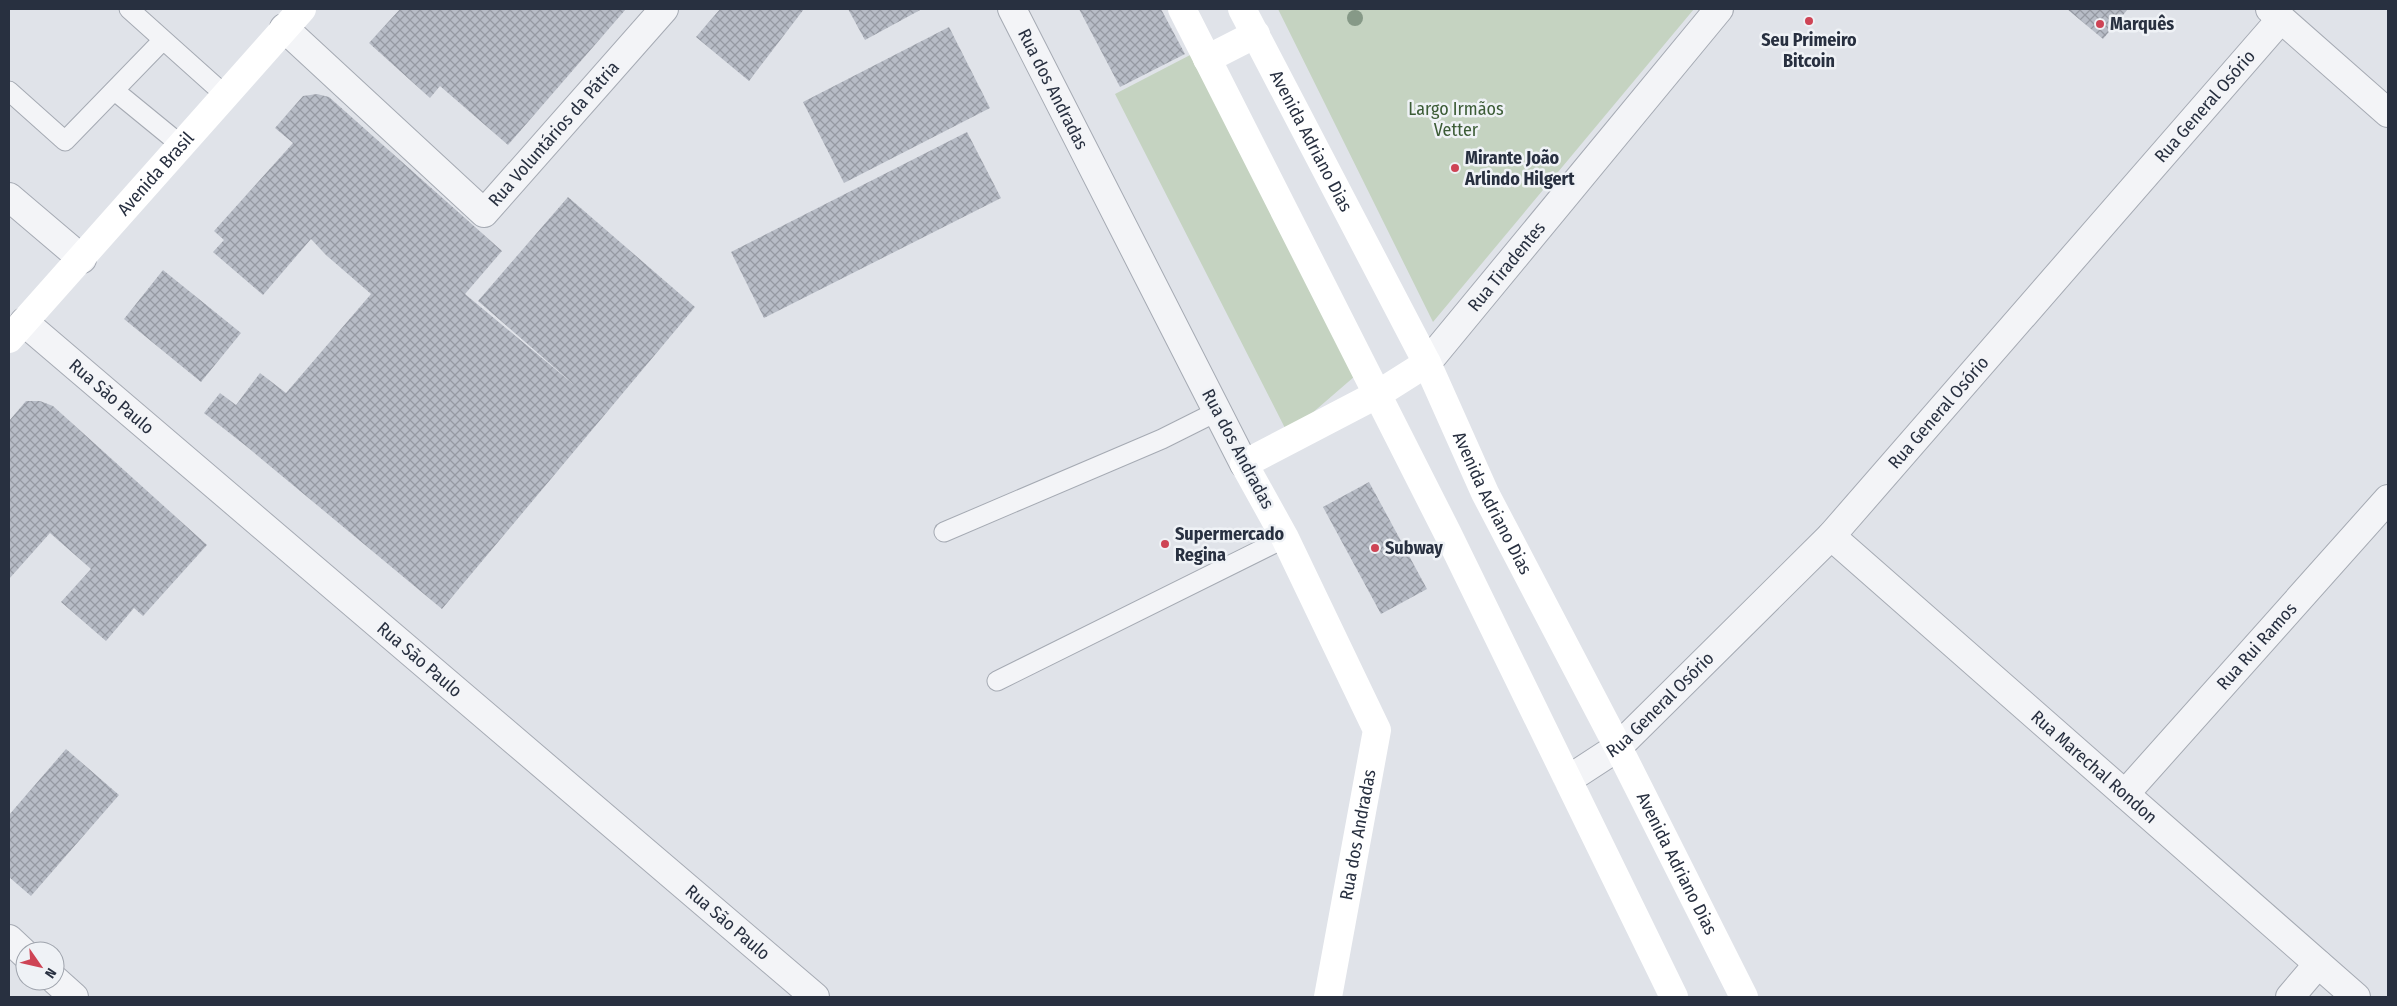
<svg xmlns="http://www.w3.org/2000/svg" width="2397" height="1006" font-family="'Fira Sans Condensed',sans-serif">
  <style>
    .green { fill: #c5d3c1 }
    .building { fill: url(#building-cross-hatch) }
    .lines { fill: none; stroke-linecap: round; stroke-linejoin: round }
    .lane-casing { stroke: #a5aab3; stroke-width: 21 }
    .street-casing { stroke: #a5aab3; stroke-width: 30 }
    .lane { stroke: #f3f4f7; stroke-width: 19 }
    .street { stroke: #f3f4f7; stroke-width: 28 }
    .secondary { stroke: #fff; stroke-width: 28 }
    .tree { fill: #869987 }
    .poi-dot { fill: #ce4455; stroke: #eff2f6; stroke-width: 2 }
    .labels { text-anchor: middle; stroke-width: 5; stroke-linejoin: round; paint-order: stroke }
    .poi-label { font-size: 18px; font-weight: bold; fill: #283040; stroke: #eff2f6; text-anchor: start }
    .street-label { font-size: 18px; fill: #283040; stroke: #eff2f6 }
    .park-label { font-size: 18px; fill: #3c5c36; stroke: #eff2f6 }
  </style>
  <defs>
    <pattern id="building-cross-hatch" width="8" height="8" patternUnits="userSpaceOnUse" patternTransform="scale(1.25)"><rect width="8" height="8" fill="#b7bcc6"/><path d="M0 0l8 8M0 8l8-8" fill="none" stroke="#9599a2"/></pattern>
  </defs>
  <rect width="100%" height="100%" fill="#e0e3e9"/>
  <!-- green -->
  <path class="green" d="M 1278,9 L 1694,9 L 1433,322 Z
    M 1194,53 L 1355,376 L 1288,434 L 1115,94 Z"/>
  <!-- building -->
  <path class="building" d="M 400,9 L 626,9 L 508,145 L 440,86 L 430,98 L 369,43 Z
    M 720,9 L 804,9 L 749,81 L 696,37 Z
    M 848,9 L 922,9 L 865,40 Z
    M 1079,9 L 1161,9 L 1185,54 L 1120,87 Z
    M 2067,9 L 2128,9 L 2103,39 Z
    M 949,27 L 990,108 L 844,183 L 803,102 Z
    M 317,94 L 329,97 L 502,251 L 465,294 L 578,388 L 478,301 L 568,197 L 695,307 L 442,609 L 246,446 L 204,413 L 220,393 L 236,405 L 260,373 L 286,393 L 371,294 L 326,255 L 311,239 L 263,295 L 213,252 L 224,240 L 214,231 L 293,143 L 275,128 L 303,96 Z
    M 967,132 L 1001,198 L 764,318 L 731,252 Z
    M 163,270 L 241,333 L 201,382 L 124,319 Z
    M 26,401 L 40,401 L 53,406 L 207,545 L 143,616 L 134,608 L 106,641 L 61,602 L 91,569 L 50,533 L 9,579 L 9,421 Z
    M 1369,482 L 1427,589 L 1381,614 L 1323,507 Z
    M 66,749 L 119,795 L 31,896 L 9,877 L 9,815 Z"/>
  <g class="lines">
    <defs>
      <path id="lane" d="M 129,9 L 225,95
        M 9,91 L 65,141 L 163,40
        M 115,91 L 181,145
        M 944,532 L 1162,439 L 1218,411
        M 997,681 L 1285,538"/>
      <g id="street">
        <path id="s1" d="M 1012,9 L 1244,464"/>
        <path d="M 2270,9 L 2388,113"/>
        <path id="s2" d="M 284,28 L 484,213 L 664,9"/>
        <path d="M 9,197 L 82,259"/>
        <path id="s3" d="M 24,322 L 815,997"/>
        <path id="s4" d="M 1427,363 L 1719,9"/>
        <path id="s5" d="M 1831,536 L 2356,997"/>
        <path id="s6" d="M 1569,779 L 1618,747 L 1831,536 L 2281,19"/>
        <path id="s7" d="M 2125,794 L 2388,499"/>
        <path d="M 9,939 L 25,954"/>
        <path d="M 55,980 L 74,997"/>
        <path d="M 2290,997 L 2318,964"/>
      </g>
    </defs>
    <!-- lane casing -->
    <use href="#lane" class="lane-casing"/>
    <!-- street casing -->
    <use href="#street" class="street-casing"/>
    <!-- lane -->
    <use href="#lane" class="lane"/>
    <!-- street -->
    <use href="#street" class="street"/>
    <!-- secondary -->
    <g class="secondary">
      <path d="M 1182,9 L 1448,534 L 1674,997"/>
      <path id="s8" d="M 1242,9 L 1427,363 L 1485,493 L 1618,747 L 1744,997"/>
      <path d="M 1207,59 L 1256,34"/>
      <path id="s9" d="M 9,339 L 302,9"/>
      <path id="s10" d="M 1328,997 L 1377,730 L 1285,538 L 1244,464 L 1378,394 L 1427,363"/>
    </g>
  </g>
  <!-- trees -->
  <circle class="tree" cx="1355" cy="18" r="8"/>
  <!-- markers -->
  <g class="poi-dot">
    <circle cx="1809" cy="21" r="5"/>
    <circle cx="2100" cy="24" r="5"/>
    <circle cx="1455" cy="168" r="5"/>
    <circle cx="1165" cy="544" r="5"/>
    <circle cx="1375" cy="548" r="5"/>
  </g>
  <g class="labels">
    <!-- poi labels -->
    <g class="poi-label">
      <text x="2110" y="30">Marquês</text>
      <text x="1809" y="46" text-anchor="middle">Seu Primeiro<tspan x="1809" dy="21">Bitcoin</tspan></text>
      <text x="1465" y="164">Mirante João<tspan x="1465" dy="21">Arlindo Hilgert</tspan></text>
      <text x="1175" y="540">Supermercado<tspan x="1175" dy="21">Regina</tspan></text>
      <text x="1385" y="554">Subway</text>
    </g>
    <!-- street labels -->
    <g class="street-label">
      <text dy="6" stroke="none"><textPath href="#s1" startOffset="90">Rua dos Andradas</textPath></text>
      <text dy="6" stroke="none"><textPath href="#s6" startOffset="928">Rua General Osório</textPath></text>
      <text dy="6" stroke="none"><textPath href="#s2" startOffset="378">Rua Voluntários da Pátria</textPath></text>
      <text dy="6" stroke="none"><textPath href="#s8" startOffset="149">Avenida Adriano Dias</textPath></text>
      <text dy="6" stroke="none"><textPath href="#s9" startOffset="221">Avenida Brasil</textPath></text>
      <text dy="6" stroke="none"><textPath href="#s4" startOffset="125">Rua Tiradentes</textPath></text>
      <text dy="6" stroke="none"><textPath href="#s3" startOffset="115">Rua São Paulo</textPath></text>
      <text dy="6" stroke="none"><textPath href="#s6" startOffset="522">Rua General Osório</textPath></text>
      <text transform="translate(1238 449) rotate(62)" y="6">Rua dos Andradas</text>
      <text dy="6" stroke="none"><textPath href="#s8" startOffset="554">Avenida Adriano Dias</textPath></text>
      <text dy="6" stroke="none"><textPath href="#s7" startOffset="198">Rua Rui Ramos</textPath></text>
      <text dy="6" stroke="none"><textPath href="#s3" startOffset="520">Rua São Paulo</textPath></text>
      <text dy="6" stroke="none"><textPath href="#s6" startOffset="118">Rua General Osório</textPath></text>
      <text dy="6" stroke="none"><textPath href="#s5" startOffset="350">Rua Marechal Rondon</textPath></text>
      <text dy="6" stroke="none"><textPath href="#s10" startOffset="165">Rua dos Andradas</textPath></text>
      <text dy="6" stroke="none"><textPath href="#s8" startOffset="959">Avenida Adriano Dias</textPath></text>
      <text dy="6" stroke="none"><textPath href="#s3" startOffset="925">Rua São Paulo</textPath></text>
    </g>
    <!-- park labels -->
    <g class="park-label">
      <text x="1456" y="115">Largo Irmãos<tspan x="1456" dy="21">Vetter</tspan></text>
    </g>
  </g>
  <!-- border -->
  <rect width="2397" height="1006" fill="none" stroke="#283040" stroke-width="20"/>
  <!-- north arrow -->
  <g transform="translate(40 966) rotate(124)"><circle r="24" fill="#eff2f6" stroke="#9fa4ad"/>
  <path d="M0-4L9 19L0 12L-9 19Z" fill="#ce4455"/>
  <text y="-8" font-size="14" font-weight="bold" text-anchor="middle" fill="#283040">N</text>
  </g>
</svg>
